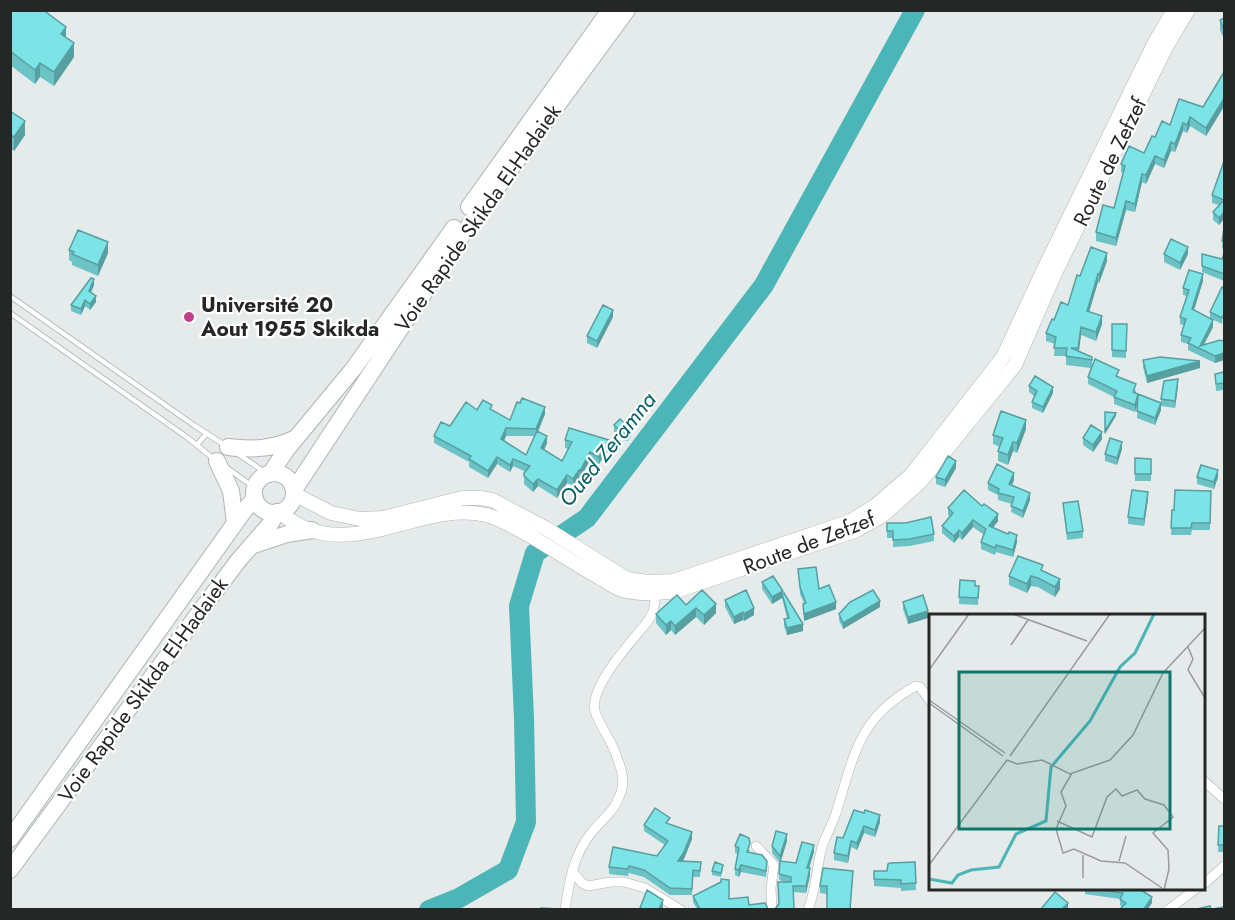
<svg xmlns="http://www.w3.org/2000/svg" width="1235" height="920" font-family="Jost,sans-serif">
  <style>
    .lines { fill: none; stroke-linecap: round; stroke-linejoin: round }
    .river { stroke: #4bb5b8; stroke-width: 20 }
    .service-casing { stroke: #afb4b4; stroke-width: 6 }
    .minor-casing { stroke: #afb4b4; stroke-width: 10 }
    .secondary-casing { stroke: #afb4b4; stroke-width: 15 }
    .trunk-casing { stroke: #afb4b4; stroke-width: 18 }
    .service { stroke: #fff; stroke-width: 4.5 }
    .minor { stroke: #fff; stroke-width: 9 }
    .secondary { stroke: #fff; stroke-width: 14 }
    .trunk { stroke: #fff; stroke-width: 16 }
    .wall { fill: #6bc3c6; fill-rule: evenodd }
    .shaded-wall { fill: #579fa1 }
    .building { fill: #7ce3e6; stroke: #579fa1; stroke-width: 1.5 }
    .poi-dot { fill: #bf3f8a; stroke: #fff; stroke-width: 2 }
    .labels { text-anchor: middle; stroke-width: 4.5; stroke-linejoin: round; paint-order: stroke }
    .street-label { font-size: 21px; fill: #252626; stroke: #fff }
    .poi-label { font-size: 21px; font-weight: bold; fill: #252626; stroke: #fff; text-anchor: start }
    .water-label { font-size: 22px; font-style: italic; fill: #006063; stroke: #fff }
    .inset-river { fill: none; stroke: #4bb5b8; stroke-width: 3 }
    .inset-road { fill: none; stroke: #989c9c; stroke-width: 1.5 }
    .view { fill: #0f766e; fill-opacity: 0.15; stroke: #0f766e; stroke-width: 3 }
    .inset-edge { fill: none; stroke: #252626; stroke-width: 3 }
  </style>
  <rect width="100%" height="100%" fill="#e5eaea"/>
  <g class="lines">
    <!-- river -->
    <path class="river" d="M 429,910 L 459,898 L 508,870 L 526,822 L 524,718 L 519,606 L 535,553 L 587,518 L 764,285 L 915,10"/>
    <defs>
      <path id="service" d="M 10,296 L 195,426 L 226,446
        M 10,313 L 188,438 L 215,460
        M 197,445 L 207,433
        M 238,454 L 266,473
        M 227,468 L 255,488"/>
      <path id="minor" d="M 1204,781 L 1224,799
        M 756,846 L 774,865 L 771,888 L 772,910
        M 572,871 L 582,883 L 588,886 L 611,882 L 624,882 L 645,888 L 681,910
        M 1204,884 L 1224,866
        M 565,910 C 569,882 573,855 592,832 C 605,816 617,810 622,788 C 625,776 619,763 615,752 C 610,738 599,725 595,711 C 589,686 633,640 648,621 L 653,612 L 657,590
        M 808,910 C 816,890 816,871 821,851 C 824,838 832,826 836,813 C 854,756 858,717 916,686 L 920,687 L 930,701
        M 1168,910 L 1197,888"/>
      <path id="secondary" d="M 294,494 L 331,513 L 360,519 L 383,518 L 462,498 L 480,498 L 492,500 L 547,529 L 627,579 L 648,582 L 674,581 L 851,521 L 875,506 L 911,475 L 1003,357 L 1045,267 L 1155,42 L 1174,10
        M 280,512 C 344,569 419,499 486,515 C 497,517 506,523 516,528 C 545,543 572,563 602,579 C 609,583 618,590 626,591 C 643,595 659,593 676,591 L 857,530 L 882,516 L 920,482 L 1015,365 L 1056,271 L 1166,47 L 1188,10"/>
      <path id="trunk" d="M 469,207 L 610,10
        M 228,447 C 252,450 272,449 294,439
        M 217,461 L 231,491 L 235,523
        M254 493a20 20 0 1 1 40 0a20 20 0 1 1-40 0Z
        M 270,474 L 287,449 L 354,368 L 454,228
        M 294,490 L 460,238 L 627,10
        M 254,545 L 287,534 L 312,530
        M 10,839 L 243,512 L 255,498
        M 10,870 L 199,613 L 238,561 L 271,523 L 277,512"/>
    </defs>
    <!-- service casing -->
    <use href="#service" class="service-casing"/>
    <!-- minor casing -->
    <use href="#minor" class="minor-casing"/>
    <!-- secondary casing -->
    <use href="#secondary" class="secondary-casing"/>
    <!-- trunk casing -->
    <use href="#trunk" class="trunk-casing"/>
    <!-- service -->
    <use href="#service" class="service"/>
    <!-- minor -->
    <use href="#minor" class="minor"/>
    <!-- secondary -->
    <use href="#secondary" class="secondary"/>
    <!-- trunk -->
    <use href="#trunk" class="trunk"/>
  </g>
  <!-- wall -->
  <path class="wall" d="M 10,10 L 66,38 L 74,57 L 54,86 L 40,77 L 35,84 L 10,65 Z
    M 1224,18 L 1224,39 L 1220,30 L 1220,20 Z
    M 1224,72 L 1224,109 L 1223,108 L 1206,136 L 1190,126 L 1187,133 L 1183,131 L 1175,152 L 1171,151 L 1164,168 L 1155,164 L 1146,184 L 1142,182 L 1135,212 L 1126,210 L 1116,246 L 1096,241 L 1096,232 L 1114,208 L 1123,173 L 1121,172 L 1121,164 L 1144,153 L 1155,137 L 1170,125 L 1203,107 Z
    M 10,111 L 25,135 L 14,151 L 10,148 Z
    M 1224,161 L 1224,219 L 1219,225 L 1213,220 L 1213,212 L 1219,205 L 1212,203 L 1212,195 Z
    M 1224,228 L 1224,249 L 1222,248 L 1222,241 Z
    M 69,250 L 108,253 L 98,276 L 72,265 L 72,262 L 69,260 Z
    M 1224,253 L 1224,281 L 1202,272 L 1202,254 L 1222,259 Z
    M 1164,254 L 1188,254 L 1180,270 L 1164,262 Z
    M 1107,261 L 1099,283 L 1098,282 L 1089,312 L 1102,324 L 1096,341 L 1081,335 L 1079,351 L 1092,357 L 1092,366 L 1119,377 L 1136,391 L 1136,393 L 1161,410 L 1155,425 L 1137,418 L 1138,401 L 1135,412 L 1114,404 L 1114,397 L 1088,384 L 1088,377 L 1091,368 L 1066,365 L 1066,356 L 1054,356 L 1055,344 L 1046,341 L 1046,333 L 1054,320 L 1068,305 L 1080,276 Z
    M 1203,281 L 1194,310 L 1213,327 L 1204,344 L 1224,340 L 1224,360 L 1215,363 L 1188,350 L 1188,344 L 1181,342 L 1181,335 L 1184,325 L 1180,324 L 1180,317 L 1187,296 L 1183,295 L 1183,288 Z
    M 94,285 L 91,292 L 96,302 L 90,310 L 85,306 L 81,315 L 71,311 L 71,305 Z
    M 1224,289 L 1222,324 L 1210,318 L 1210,312 Z
    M 613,317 L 597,348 L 587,343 L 587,336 Z
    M 1112,324 L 1127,324 L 1126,358 L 1112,357 Z
    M 1143,360 L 1200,368 L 1147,383 L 1143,367 Z
    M 1224,372 L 1224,390 L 1216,391 L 1215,374 Z
    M 1029,386 L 1053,393 L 1043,413 L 1032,408 L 1032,402 L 1034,396 L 1029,392 Z
    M 1178,386 L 1175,408 L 1161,406 L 1161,399 Z
    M 477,410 L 492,410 L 510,420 L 545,414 L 538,432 L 547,443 L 544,450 L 562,461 L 568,449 L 565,448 L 565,440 L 609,447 L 606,456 L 604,455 L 599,464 L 590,460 L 580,478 L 579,478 L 573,486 L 567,483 L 557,498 L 538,486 L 533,492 L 524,484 L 524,473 L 526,472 L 513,466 L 510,472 L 497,464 L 488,478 L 469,467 L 469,462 L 434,443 L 434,436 ZM 506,436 L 534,436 L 526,455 L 504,441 Z
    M 614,425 L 631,436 L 627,441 L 624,441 L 614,432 Z
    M 1026,429 L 1017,453 L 1013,451 L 1008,465 L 998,461 L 998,451 L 1000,447 L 993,444 L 993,435 Z
    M 1083,438 L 1102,439 L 1093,452 L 1083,445 Z
    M 1122,449 L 1117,465 L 1105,461 L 1105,454 Z
    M 1135,458 L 1151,459 L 1151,481 L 1135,481 Z
    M 956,468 L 945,487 L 936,484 L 936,477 Z
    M 1197,477 L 1218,477 L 1214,489 L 1197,484 Z
    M 1014,480 L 1012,485 L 1030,500 L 1023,518 L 1011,512 L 1012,504 L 998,500 L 998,495 L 988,490 L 988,483 Z
    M 1211,491 L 1210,530 L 1192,530 L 1191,535 L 1171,535 L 1172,510 L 1174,510 Z
    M 1148,499 L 1144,526 L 1128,524 L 1128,517 Z
    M 1063,503 L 1083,531 L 1083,538 L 1067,540 Z
    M 948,508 L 998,521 L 993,528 L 1017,542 L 1013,557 L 996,552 L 995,555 L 981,549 L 981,542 L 984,535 L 973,527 L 962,540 L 959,537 L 954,543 L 942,533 L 942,526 L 950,517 L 948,515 Z
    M 887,523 L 934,534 L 934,541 L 910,546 L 893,547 L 893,538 L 887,538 Z
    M 798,569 L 819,589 L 836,609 L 804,621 L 803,611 L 803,604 L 804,603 L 800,594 Z
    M 1043,571 L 1060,589 L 1055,597 L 1038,587 L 1031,586 L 1027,593 L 1009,585 L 1009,576 Z
    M 960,580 L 975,586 L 979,586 L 978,605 L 959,604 Z
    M 762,582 L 783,594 L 803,631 L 787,635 L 784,626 L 784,619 L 787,618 L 782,598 L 772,604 L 762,589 Z
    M 725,600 L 754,615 L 744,621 L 743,620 L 734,624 L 725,607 Z
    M 903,602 L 928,618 L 908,624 L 903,609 Z
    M 686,605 L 716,613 L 704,625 L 696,617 L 675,635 L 671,630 L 666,635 L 656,623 L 656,614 Z
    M 880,607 L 843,629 L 839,620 L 839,614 Z
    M 854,810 L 880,822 L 875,837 L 864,833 L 857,850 L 851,847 L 848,863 L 834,860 L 834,853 L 843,838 Z
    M 670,824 L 692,839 L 683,861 L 701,862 L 700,877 L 693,877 L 692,895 L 670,895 L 644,877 L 629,873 L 628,876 L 609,874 L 609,867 L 657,856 L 665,845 L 644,831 L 644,825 Z
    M 1219,826 L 1224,826 L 1224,852 L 1218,852 Z
    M 787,841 L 781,861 L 796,863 L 814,852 L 809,868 L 810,875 L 806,893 L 793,892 L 794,909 L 697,909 L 693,902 L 693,896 L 721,882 L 729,899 L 768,909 L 775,909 L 778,904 L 786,882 L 779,880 L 780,863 L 772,853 L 772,846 Z
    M 735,846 L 750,850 L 749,852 L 767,867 L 766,877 L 741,872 L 739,877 L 735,875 L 735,869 L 738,854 L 735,853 Z
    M 915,862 L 916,890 L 901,891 L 901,888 L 874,886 L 874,871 L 887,871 Z
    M 723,868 L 721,877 L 712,875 L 712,871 Z
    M 853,879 L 850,909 L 827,909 L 827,894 L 820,893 L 820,886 Z
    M 1085,888 L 1152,897 L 1152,903 L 1122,907 L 1120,905 L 1120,899 L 1085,894 Z"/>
  <!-- shaded-wall -->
  <path class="shaded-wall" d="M 66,27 L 66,41 L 61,34 Z
    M 74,43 L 74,57 L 54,86 L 54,72 Z
    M 40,63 L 40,77 L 35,84 L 35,70 Z
    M 1223,100 L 1223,108 L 1206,136 L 1206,128 Z
    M 1190,117 L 1190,126 L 1187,133 L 1187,125 Z
    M 25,121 L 25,135 L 14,151 L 14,137 Z
    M 1183,123 L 1183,131 L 1175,152 L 1175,144 Z
    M 1171,142 L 1171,151 L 1164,168 L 1164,160 Z
    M 1155,156 L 1155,164 L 1146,184 L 1146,175 Z
    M 1142,174 L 1142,182 L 1135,212 L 1135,204 Z
    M 1126,201 L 1126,210 L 1116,246 L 1116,238 Z
    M 1224,212 L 1224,219 L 1219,225 L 1219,218 Z
    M 108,242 L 108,253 L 98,276 L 98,265 Z
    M 1188,247 L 1188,254 L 1180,270 L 1180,263 Z
    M 1107,253 L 1107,261 L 1099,283 L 1099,275 Z
    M 1098,274 L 1098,282 L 1087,319 L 1087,311 Z
    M 1203,274 L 1203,281 L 1192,316 L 1192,309 Z
    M 94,279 L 94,285 L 89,297 L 89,291 Z
    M 96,296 L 96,302 L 90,310 L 90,304 Z
    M 85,300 L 85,306 L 81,315 L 81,309 Z
    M 613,310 L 613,317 L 597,348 L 597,341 Z
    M 1102,316 L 1102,324 L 1096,341 L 1096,332 Z
    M 1213,320 L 1213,327 L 1201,350 L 1200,346 Z
    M 1081,327 L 1081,335 L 1078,357 L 1078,348 Z
    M 1224,353 L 1224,360 L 1215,363 L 1215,356 Z
    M 1200,361 L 1200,368 L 1147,383 L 1147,376 Z
    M 1178,379 L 1178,386 L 1175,408 L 1175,401 Z
    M 1053,387 L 1053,393 L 1043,413 L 1043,407 Z
    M 1138,394 L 1138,401 L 1135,412 L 1135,405 Z
    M 1161,403 L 1161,410 L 1155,425 L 1155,418 Z
    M 545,407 L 545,414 L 536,436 L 536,429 Z
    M 1116,413 L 1116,416 L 1105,434 L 1105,431 Z
    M 1026,420 L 1026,429 L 1017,453 L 1017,443 Z
    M 506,428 L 506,436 L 501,447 L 501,439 Z
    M 631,429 L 631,436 L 627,441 L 627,434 Z
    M 1102,432 L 1102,439 L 1093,452 L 1093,445 Z
    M 547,436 L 547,443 L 541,456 L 541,448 Z
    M 609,440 L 609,447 L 606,456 L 606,448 Z
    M 1013,442 L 1013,451 L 1008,465 L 1008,455 Z
    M 1122,442 L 1122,449 L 1117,465 L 1117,458 Z
    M 604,448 L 604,455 L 599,464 L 599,457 Z
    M 590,452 L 590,460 L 580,478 L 580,471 Z
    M 497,457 L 497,464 L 488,478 L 488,471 Z
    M 513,459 L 513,466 L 510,472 L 510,465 Z
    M 956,461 L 956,468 L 945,487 L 945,480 Z
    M 579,470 L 579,478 L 573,486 L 573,479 Z
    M 1218,470 L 1218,477 L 1214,489 L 1214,482 Z
    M 1014,473 L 1014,480 L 1009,491 L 1009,484 Z
    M 567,475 L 567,483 L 557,498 L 557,490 Z
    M 538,479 L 538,486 L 533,492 L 533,484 Z
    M 1148,492 L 1148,499 L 1144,526 L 1144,519 Z
    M 1030,493 L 1030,500 L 1023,518 L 1023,511 Z
    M 998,514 L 998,521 L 989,533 L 989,526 Z
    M 973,520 L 973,527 L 962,540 L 962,533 Z
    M 959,530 L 959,537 L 954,543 L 954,536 Z
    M 1017,535 L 1017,542 L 1013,557 L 1013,550 Z
    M 1031,576 L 1031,586 L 1027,593 L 1027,584 Z
    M 1060,579 L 1060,589 L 1055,597 L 1055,587 Z
    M 783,591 L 782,598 L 772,604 L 772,597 Z
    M 880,601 L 880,607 L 843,629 L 843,623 Z
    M 836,602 L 836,609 L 804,621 L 804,614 Z
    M 716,604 L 716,613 L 704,625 L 704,615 Z
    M 696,608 L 696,617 L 675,635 L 675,626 Z
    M 754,608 L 754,615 L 744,621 L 744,614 Z
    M 928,611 L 928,618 L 908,624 L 908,617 Z
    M 743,612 L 743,620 L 734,624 L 734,617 Z
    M 671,621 L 671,630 L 666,635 L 666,625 Z
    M 803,624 L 803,631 L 787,635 L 787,628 Z
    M 880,815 L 880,822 L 875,837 L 875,830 Z
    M 864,826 L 864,833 L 857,850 L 857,843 Z
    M 692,832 L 692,839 L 684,859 L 678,868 L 678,861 Z
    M 787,834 L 787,841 L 780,863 L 780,856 Z
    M 851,841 L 851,847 L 848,863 L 848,856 Z
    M 814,845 L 814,852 L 807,874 L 807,868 Z
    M 741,865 L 741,872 L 739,877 L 739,870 Z
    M 810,868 L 810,875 L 806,893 L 806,886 Z
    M 1152,897 L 1152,903 L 1148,909 L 1144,909 Z
    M 663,900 L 663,907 L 662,909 L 659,909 Z
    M 1068,903 L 1068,909 L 1062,909 Z"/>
  <!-- building -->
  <path class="building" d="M 10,10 L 43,10 L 66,27 L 61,34 L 74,43 L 54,72 L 40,63 L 35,70 L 10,51 Z
    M 1224,18 L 1224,30 L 1220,20 Z
    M 1224,72 L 1224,101 L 1223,100 L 1206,128 L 1190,117 L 1187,125 L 1183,123 L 1175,144 L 1171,142 L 1164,160 L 1155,156 L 1146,175 L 1142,174 L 1135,204 L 1126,201 L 1116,238 L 1096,232 L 1103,205 L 1114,208 L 1125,166 L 1121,164 L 1129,146 L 1144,153 L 1152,136 L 1155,137 L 1162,121 L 1170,125 L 1179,99 L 1203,107 Z
    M 10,111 L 25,121 L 14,137 L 10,134 Z
    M 1224,161 L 1224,212 L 1219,218 L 1213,212 L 1224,200 L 1212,195 Z
    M 1224,228 L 1224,242 L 1222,241 Z
    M 78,230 L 108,242 L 98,265 L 72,254 L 74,252 L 69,250 Z
    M 1171,239 L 1188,247 L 1180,263 L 1164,254 Z
    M 1091,247 L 1107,253 L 1099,275 L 1098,274 L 1087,311 L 1102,316 L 1096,332 L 1081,327 L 1078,348 L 1071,348 L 1092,357 L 1092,360 L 1066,356 L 1067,348 L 1054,348 L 1056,337 L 1046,333 L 1052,319 L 1054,320 L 1061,302 L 1068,305 L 1077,275 L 1080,276 Z
    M 1224,253 L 1224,274 L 1202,266 L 1202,254 L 1222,259 Z
    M 1189,270 L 1203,274 L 1192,309 L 1213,320 L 1200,346 L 1220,340 L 1221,341 L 1224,340 L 1224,353 L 1215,356 L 1188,343 L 1191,338 L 1181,335 L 1186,319 L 1180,317 L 1189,290 L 1183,288 Z
    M 91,278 L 94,279 L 89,291 L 96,296 L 90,304 L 85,300 L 81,309 L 71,305 Z
    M 1222,287 L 1224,289 L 1224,314 L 1222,318 L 1210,312 Z
    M 603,305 L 613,310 L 597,341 L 587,336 Z
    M 1112,324 L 1127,324 L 1126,351 L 1112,350 Z
    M 1160,357 L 1200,361 L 1147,376 L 1143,360 Z
    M 1095,359 L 1119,370 L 1116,376 L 1136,384 L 1133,392 L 1138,394 L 1135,405 L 1114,397 L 1117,391 L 1088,377 Z
    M 1224,372 L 1224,383 L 1216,384 L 1215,374 Z
    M 1035,376 L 1053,387 L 1043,407 L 1032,402 L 1037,391 L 1029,386 Z
    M 1178,379 L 1175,401 L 1161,399 L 1164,381 Z
    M 1138,394 L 1161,403 L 1155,418 L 1137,411 Z
    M 522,398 L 545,407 L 536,429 L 506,428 L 501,439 L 526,455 L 537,431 L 547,436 L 541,448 L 562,461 L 572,442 L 565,440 L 569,428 L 609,440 L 606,448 L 604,448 L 599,457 L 590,452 L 580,471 L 579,470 L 573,479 L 567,475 L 557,490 L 538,479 L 533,484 L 524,476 L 524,473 L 530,466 L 513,459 L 510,465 L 497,457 L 488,471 L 469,459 L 471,456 L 434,436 L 441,422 L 450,426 L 466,402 L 477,410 L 483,400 L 492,405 L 490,409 L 510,420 L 517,402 L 520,403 Z
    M 1001,411 L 1026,420 L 1017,443 L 1013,442 L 1008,455 L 998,451 L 1003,438 L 993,435 Z
    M 1105,412 L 1116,413 L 1105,431 Z
    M 620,419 L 631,429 L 627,434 L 624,434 L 614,425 Z
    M 1091,425 L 1102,432 L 1093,445 L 1083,438 Z
    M 1110,438 L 1122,442 L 1117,458 L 1105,454 Z
    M 948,456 L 956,461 L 945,480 L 936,477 Z
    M 1135,458 L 1151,459 L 1151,474 L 1135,474 Z
    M 997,464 L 1014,473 L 1009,484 L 1030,493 L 1023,511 L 1011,506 L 1014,497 L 998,493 L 999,489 L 988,483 Z
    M 1201,465 L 1218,470 L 1214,482 L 1197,477 Z
    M 964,490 L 982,506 L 984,504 L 998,514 L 989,526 L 1008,534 L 1009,532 L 1017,535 L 1013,550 L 996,545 L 995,548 L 981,542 L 986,529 L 973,520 L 962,533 L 959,530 L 954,536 L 942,526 L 953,513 L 948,508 Z
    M 1132,490 L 1148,492 L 1144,519 L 1128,517 Z
    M 1175,490 L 1211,491 L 1210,523 L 1192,523 L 1191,528 L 1171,528 L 1172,510 L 1174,510 Z
    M 1078,501 L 1083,531 L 1067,533 L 1063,503 Z
    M 931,517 L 934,534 L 910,539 L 893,540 L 893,531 L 887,531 L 887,523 L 906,523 Z
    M 1018,556 L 1043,565 L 1041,570 L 1060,579 L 1055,587 L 1038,578 L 1031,576 L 1027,584 L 1009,576 Z
    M 816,567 L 819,589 L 829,585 L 836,602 L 804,614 L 803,604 L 806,603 L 800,587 L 798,569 Z
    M 773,576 L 783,591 L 772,597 L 762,582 Z
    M 960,580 L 975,581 L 975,586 L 979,586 L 978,598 L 959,597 Z
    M 702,590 L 716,604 L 704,615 L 696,608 L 675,626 L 671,621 L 666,625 L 656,614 L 677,595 L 686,605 Z
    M 746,590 L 754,608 L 744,614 L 743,612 L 734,617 L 725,600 Z
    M 873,590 L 880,601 L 843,623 L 839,614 L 850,602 Z
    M 784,593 L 803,624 L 787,628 L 784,619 L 789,618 L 782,594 Z
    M 923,595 L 928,611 L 908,617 L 903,602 Z
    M 655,808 L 670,818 L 666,823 L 692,832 L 684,852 L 678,861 L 701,862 L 700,871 L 693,870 L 692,889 L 670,888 L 644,870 L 629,866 L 628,869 L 609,867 L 613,847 L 657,856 L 668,841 L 644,825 Z
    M 854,810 L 864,813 L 865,810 L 880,815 L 875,830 L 864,826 L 857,843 L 851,841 L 848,856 L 834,853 L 837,837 L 843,838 Z
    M 1219,826 L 1224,826 L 1224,845 L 1218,845 Z
    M 776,831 L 787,834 L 780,856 L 772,846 Z
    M 740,834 L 749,838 L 750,843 L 747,852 L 762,855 L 767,861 L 766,871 L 741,865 L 739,870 L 735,869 L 739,848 L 735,846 Z
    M 802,842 L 814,845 L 807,868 L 810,868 L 806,886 L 793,886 L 794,909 L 700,909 L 693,896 L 721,882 L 721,879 L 729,880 L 729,899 L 748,897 L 749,905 L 765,903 L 768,909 L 775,909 L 779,904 L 778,882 L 791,882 L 791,877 L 779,874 L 780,861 L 796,863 Z
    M 715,862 L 723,865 L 721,873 L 712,871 Z
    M 915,862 L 916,883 L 901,884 L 901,880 L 874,879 L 874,871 L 887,871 L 888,864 L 890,863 Z
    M 823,868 L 853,871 L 850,909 L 827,909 L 827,886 L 820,886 Z
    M 1087,888 L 1138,888 L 1152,897 L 1144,909 L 1120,909 L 1126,903 L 1120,899 L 1123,893 Z
    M 647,890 L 663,900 L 659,909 L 644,909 L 640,908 Z
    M 1055,892 L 1068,903 L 1062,909 L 1041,909 Z
    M 1210,906 L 1211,909 L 1197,909 Z
    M 1224,907 L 1224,909 L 1213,909 Z
    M 541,908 L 559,909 L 541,909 Z"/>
  <!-- markers -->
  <circle class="poi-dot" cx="189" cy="317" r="6"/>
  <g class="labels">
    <!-- street labels -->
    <g class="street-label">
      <text transform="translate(1110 162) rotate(-64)" y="7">Route de Zefzef</text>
      <text transform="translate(478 218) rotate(-55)" y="7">Voie Rapide Skikda El-Hadaiek</text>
      <text transform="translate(809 543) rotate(-21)" y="7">Route de Zefzef</text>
      <text transform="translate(143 690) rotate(-54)" y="7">Voie Rapide Skikda El-Hadaiek</text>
    </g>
    <!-- poi labels -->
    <g class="poi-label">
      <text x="201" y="312">Université 20<tspan x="201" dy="24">Aout 1955 Skikda</tspan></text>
    </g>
    <!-- water labels -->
    <g class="water-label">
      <text transform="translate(607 449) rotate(-51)" y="8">Oued Zeramna</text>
    </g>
  </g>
  <!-- overview -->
  <g transform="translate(929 614)">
    <rect width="276" height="276" fill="#e5eaea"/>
    <path class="inset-river" d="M 0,265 L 23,269 L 29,261 L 42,256 L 70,253 L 87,220 L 117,207 L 122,153 L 161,107 L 191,53 L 206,39 L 225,0"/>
    <path class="inset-road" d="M 84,0 L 158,27M 82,31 L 99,6M 259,33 L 264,45 L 259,56 L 276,84M 0,56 L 40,0M 0,86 L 76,139M 0,89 L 74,142M 81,142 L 181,0M 78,146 L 88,150 L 113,146 L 141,160 L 181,146 L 204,121 L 234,59 L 276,14M 143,159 L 132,178 L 137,192 L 127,215 L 134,239 L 145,235 L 172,247 L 196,249 L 233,274M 128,207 L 163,223 L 178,183 L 187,175 L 193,182 L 208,176 L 216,185 L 235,191 L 244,203 L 224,219 L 239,236 L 240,255 L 235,276M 190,247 L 197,222M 0,251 L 78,146M 154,264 L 154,241"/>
    <path class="view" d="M 30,58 L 241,58 L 241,215 L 30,215 Z"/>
    <rect width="276" height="276" class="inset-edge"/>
  </g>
  <!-- border -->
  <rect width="1235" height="920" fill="none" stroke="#252626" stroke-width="24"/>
</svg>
